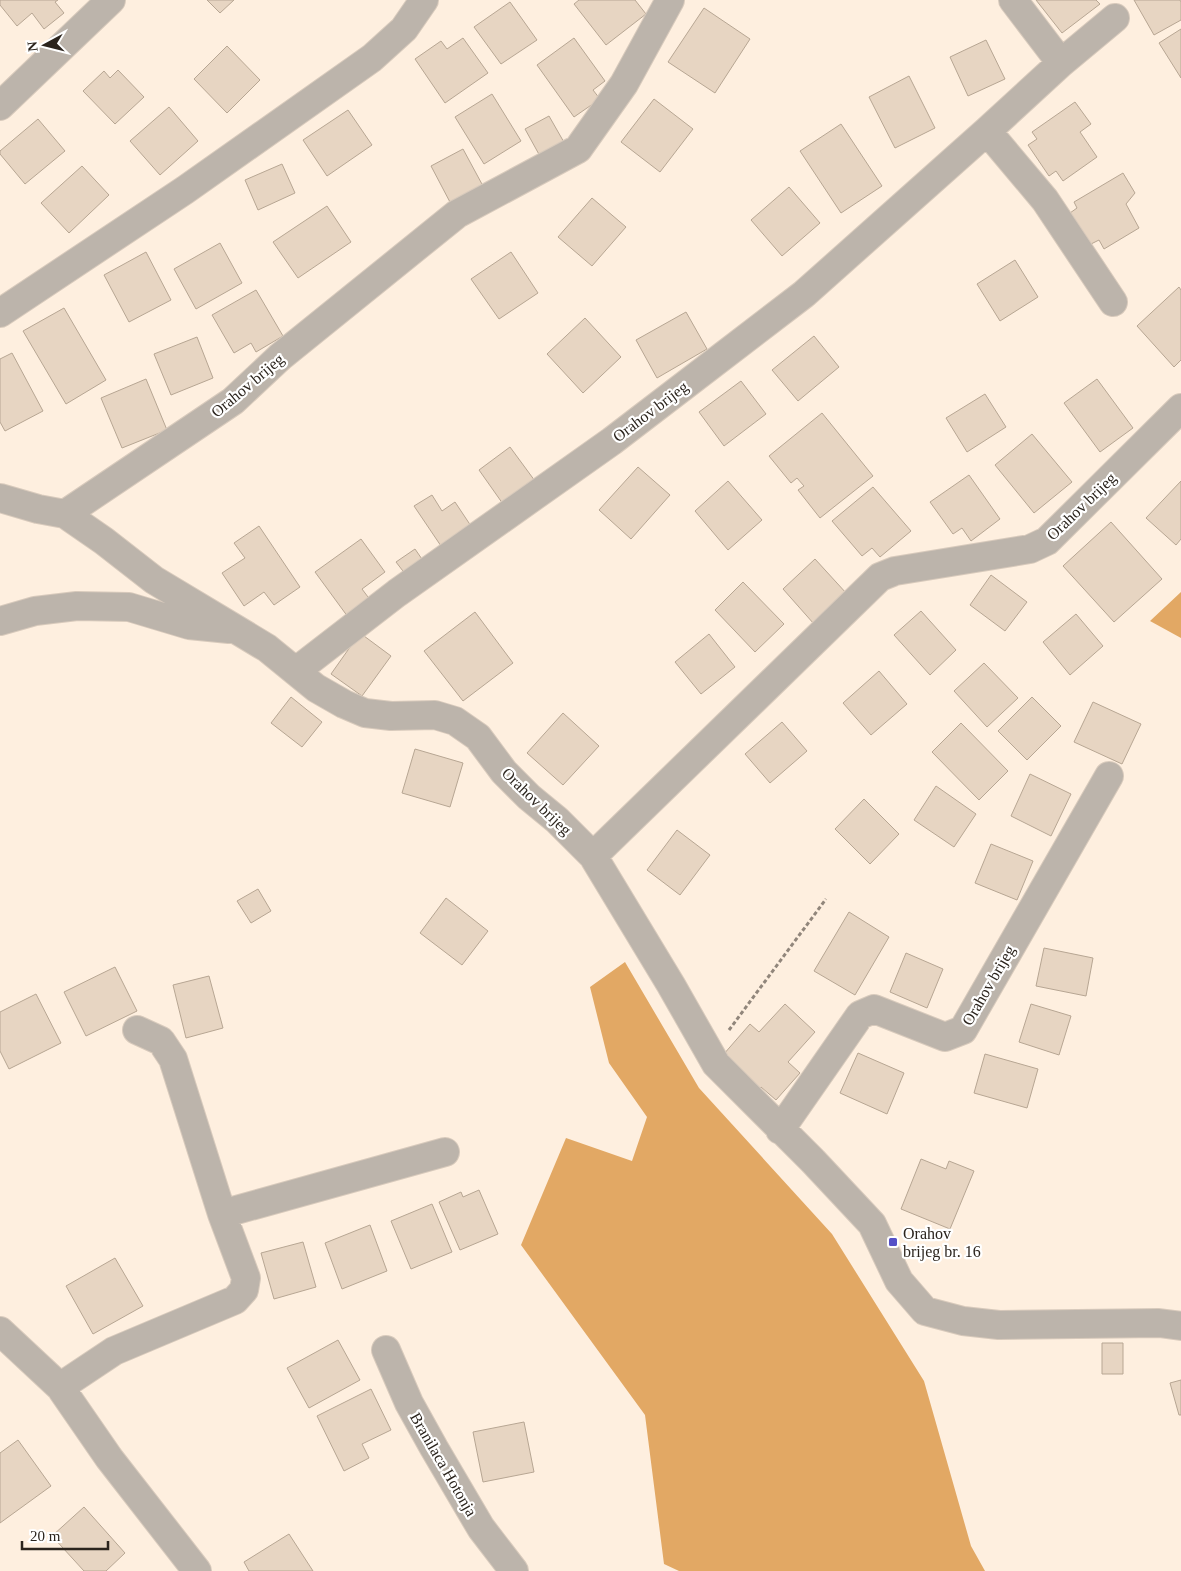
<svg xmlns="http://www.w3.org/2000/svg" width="1181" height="1571" font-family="'Times New Roman',serif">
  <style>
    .forest { fill: #e2a864 }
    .building { fill: #e7d5c2; stroke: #b7a693 }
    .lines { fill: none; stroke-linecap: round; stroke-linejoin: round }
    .minor-casing { stroke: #d8cabc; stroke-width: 30 }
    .path { stroke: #91867b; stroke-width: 3; stroke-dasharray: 4 2.5; stroke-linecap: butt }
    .minor { stroke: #bcb4ab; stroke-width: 28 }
    .poi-dot { fill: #5550c7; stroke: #fff; stroke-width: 2 }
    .labels { text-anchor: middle; stroke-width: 4.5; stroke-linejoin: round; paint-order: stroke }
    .street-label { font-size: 16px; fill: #2b241d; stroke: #fff }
    .poi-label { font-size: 16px; fill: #2b241d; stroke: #fff; text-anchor: start }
  </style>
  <rect width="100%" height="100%" fill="#feefdf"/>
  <!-- forest -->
  <path class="forest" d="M 1181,592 L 1181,638 L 1150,621 Z
    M 625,962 L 699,1088 L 832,1234 L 924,1381 L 971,1546 L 985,1571 L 679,1571 L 664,1564 L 645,1415 L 521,1245 L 566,1138 L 632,1161 L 647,1117 L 609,1063 L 590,987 Z"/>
  <!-- building -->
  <path class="building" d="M 0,0 L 58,0 L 55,2 L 64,13 L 44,29 L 32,13 L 17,26 L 0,5 Z
    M 207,0 L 234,0 L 220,13 Z
    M 579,0 L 635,0 L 646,14 L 606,45 L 574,4 Z
    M 1036,0 L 1096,0 L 1100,4 L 1062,33 Z
    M 1134,0 L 1180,0 L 1181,2 L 1181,20 L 1154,35 Z
    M 510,2 L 537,40 L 501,64 L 474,27 Z
    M 704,8 L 750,39 L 715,93 L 668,62 Z
    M 1181,29 L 1181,78 L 1159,43 Z
    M 463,38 L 488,73 L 445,103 L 415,59 L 441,41 L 447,49 Z
    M 574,38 L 605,81 L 593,90 L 600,99 L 574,117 L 537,65 Z
    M 986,40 L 1005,79 L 968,96 L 950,57 Z
    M 227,46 L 260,80 L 227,113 L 194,79 Z
    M 118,70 L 144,97 L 115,124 L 83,91 L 104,71 L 110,78 Z
    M 909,76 L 935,128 L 895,148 L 869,97 Z
    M 492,94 L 521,141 L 484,164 L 455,117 Z
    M 654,99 L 693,129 L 660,172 L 621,142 Z
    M 1075,102 L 1091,124 L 1080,132 L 1097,157 L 1063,181 L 1056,171 L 1049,176 L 1028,145 L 1037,139 L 1032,132 Z
    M 169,107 L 198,141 L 160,175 L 130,141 Z
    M 348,110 L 372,145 L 327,176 L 303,140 Z
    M 549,116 L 565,144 L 541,158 L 525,129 Z
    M 38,119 L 65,151 L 25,184 L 0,154 L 0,151 Z
    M 841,124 L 882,186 L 841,213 L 800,151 Z
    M 463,149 L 483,186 L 451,204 L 431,166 Z
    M 282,164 L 295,193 L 258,210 L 245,180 Z
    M 82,166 L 109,195 L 69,233 L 41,203 Z
    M 1123,173 L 1135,193 L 1126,204 L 1139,228 L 1104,249 L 1099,240 L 1089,245 L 1070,213 L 1077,208 L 1074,202 Z
    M 789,187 L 820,223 L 782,256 L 751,220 Z
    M 592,198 L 626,227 L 592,266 L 558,237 Z
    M 327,206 L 351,242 L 298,278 L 273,242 Z
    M 220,243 L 242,283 L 196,309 L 174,269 Z
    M 146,252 L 171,300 L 129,322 L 104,275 Z
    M 511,252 L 538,293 L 499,319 L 471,279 Z
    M 1015,260 L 1038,297 L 1000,321 L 977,284 Z
    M 1179,287 L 1181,290 L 1181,360 L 1174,367 L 1137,326 Z
    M 256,290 L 283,336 L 256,352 L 251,343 L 234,353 L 212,315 Z
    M 64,308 L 106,380 L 66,404 L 23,331 Z
    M 686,312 L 707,349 L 657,378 L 636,340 Z
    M 585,318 L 621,357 L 583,393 L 547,354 Z
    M 814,336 L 839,367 L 798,401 L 772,370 Z
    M 197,337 L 213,378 L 171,395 L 154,354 Z
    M 12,353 L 43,411 L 5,431 L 0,422 L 0,359 Z
    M 146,379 L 167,430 L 122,448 L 101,398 Z
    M 1097,379 L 1133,428 L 1100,452 L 1064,403 Z
    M 741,381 L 766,414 L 724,446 L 699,412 Z
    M 985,394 L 1006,427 L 967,452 L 946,418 Z
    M 822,413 L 873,476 L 820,518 L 798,490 L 804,486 L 797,478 L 791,483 L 769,456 Z
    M 1032,434 L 1072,482 L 1034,513 L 995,465 Z
    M 510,447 L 535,481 L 503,504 L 479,470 Z
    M 638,467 L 670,495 L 631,539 L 599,510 Z
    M 969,475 L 1000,519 L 971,541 L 962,528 L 953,534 L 930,502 Z
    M 728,481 L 762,520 L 728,550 L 695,511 Z
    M 1181,481 L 1181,539 L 1176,545 L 1146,518 Z
    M 873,487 L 911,531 L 880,557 L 872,548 L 862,556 L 832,521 Z
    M 432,495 L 442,511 L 455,502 L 471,526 L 441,546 L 414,506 Z
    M 1111,522 L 1162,579 L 1114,622 L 1063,566 Z
    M 259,526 L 300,587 L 274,605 L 264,592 L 244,606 L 222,573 L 245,558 L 234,543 Z
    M 361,539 L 385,572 L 362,589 L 371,601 L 348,617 L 315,572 Z
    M 415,549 L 424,562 L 406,575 L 396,562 Z
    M 815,559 L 847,594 L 814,624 L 783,589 Z
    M 991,575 L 1027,602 L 1005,631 L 970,605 Z
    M 743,582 L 784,624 L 755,652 L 715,610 Z
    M 921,611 L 956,650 L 930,675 L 894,635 Z
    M 475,612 L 513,663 L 463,701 L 424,651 Z
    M 1076,614 L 1103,646 L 1070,675 L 1043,642 Z
    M 360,633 L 391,656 L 362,696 L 331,674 Z
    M 709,634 L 735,667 L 701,694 L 675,662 Z
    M 984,663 L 1018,698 L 987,727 L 954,691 Z
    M 879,671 L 907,704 L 871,735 L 843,703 Z
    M 291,697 L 322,722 L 302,747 L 271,723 Z
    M 1032,697 L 1061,726 L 1027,760 L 998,731 Z
    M 1093,702 L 1141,724 L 1122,764 L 1074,742 Z
    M 563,713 L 599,746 L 563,785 L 527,753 Z
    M 782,722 L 807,751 L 770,783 L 745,754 Z
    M 961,723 L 1008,771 L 979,800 L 932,752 Z
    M 415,749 L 463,763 L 450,807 L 402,793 Z
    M 1030,774 L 1071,794 L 1051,836 L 1011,816 Z
    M 936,786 L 976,814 L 954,847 L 914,820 Z
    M 864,799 L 899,834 L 870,864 L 835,829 Z
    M 677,830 L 710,855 L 680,895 L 647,870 Z
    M 991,844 L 1033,861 L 1017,900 L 975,883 Z
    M 258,889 L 271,911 L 251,923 L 237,901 Z
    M 446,898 L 488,931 L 462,965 L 420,933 Z
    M 849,912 L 889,937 L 855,995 L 814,971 Z
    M 1044,948 L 1093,958 L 1086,996 L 1036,986 Z
    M 906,953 L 943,969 L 927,1008 L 890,992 Z
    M 115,967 L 137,1011 L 86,1036 L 64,992 Z
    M 209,976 L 223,1028 L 186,1038 L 173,985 Z
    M 36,994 L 61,1043 L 9,1069 L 0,1051 L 0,1012 Z
    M 785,1004 L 815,1032 L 788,1062 L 800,1073 L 776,1100 L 761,1087 L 754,1095 L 723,1055 L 750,1024 L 759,1032 Z
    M 1031,1004 L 1071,1016 L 1059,1055 L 1019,1042 Z
    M 858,1053 L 904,1073 L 887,1114 L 840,1093 Z
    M 985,1054 L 1038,1069 L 1027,1108 L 974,1093 Z
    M 921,1159 L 946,1169 L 949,1161 L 974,1171 L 950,1229 L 901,1209 Z
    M 479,1190 L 498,1234 L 460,1250 L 439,1202 L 461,1192 L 463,1197 Z
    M 432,1204 L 452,1252 L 411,1269 L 391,1221 Z
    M 370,1225 L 387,1271 L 342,1289 L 325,1243 Z
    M 303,1242 L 316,1287 L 274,1299 L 261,1253 Z
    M 115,1258 L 143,1306 L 93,1334 L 66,1286 Z
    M 338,1340 L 360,1380 L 309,1408 L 287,1368 Z
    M 1102,1343 L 1123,1343 L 1123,1374 L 1102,1374 Z
    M 1181,1380 L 1181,1415 L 1179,1415 L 1170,1383 Z
    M 371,1389 L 391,1430 L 362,1444 L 369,1458 L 344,1471 L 317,1416 Z
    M 524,1422 L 534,1472 L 483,1482 L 473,1432 Z
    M 18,1440 L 51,1486 L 0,1523 L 0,1453 Z
    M 84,1507 L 125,1553 L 106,1571 L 84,1571 L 52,1536 Z
    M 289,1534 L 313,1571 L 249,1571 L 244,1562 Z"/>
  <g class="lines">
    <defs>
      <path id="minor" d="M 1013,0 L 1061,63
        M 0,106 L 111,0
        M 987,131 L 1045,200 L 1113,302
        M 0,313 L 185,190 L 372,58 L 404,29 L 424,0
        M 0,498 L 38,509 L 65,514 L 104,541 L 154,580 L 267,648 L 316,688 L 344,704 L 365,713 L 391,716 L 435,715 L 455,721 L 478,737 L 504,772 L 529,797 L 557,820 L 593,856 L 671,985 L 716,1064 L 813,1161 L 872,1224 L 899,1281 L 925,1311 L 963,1321 L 999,1325 L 1159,1323 L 1181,1326
        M 65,514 L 233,401 L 280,357 L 457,214 L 578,149 L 624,84 L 670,0
        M 0,621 L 35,611 L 77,606 L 129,607 L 189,625 L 229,629
        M 296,671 L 397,593 L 612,441 L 804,294 L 987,131 L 1061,63 L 1115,18
        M 593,856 L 880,577 L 895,571 L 1030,549 L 1047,541 L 1181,408
        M 780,1130 L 860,1015 L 874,1009 L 945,1037 L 963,1030 L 1109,776
        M 222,1214 L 445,1152
        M 0,1331 L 60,1387 L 109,1458 L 197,1571
        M 386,1350 L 409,1403 L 434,1448 L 481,1528 L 514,1571
        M 60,1387 L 114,1351 L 235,1300 L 244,1290 L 246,1278 L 222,1214 L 173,1059 L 161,1041 L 137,1030"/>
    </defs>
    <!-- minor casing -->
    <use href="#minor" class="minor-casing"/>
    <!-- path -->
    <path class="path" d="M 729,1030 L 826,899"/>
    <!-- minor -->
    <use href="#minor" class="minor"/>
  </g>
  <!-- markers -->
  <rect class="poi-dot" x="888" y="1237" width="10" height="10" rx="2.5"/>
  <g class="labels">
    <!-- street labels -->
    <g class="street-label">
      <text transform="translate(247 385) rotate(-40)" y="6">Orahov brijeg</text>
      <text transform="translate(650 411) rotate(-37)" y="6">Orahov brijeg</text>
      <text transform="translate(1081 506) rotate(-44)" y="6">Orahov brijeg</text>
      <text transform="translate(537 801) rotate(44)" y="6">Orahov brijeg</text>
      <text transform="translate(988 985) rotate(-60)" y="6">Orahov brijeg</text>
      <text transform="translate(444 1464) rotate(60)" y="6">Branilaca Hotonja</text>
    </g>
    <!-- poi labels -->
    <g class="poi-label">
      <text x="903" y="1239">Orahov<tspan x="903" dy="18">brijeg br. 16</tspan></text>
    </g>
  </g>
  <!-- north arrow -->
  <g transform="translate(45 45) rotate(263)" stroke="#ffffff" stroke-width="4" paint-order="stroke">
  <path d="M0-4L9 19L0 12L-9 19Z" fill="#2b241d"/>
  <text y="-8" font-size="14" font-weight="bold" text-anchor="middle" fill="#2b241d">N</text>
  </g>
  <!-- scale -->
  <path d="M22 1541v8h86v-8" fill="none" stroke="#2b241d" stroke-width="2.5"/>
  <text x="30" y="1541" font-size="15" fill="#2b241d" stroke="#ffffff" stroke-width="4" paint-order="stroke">20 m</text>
</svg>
